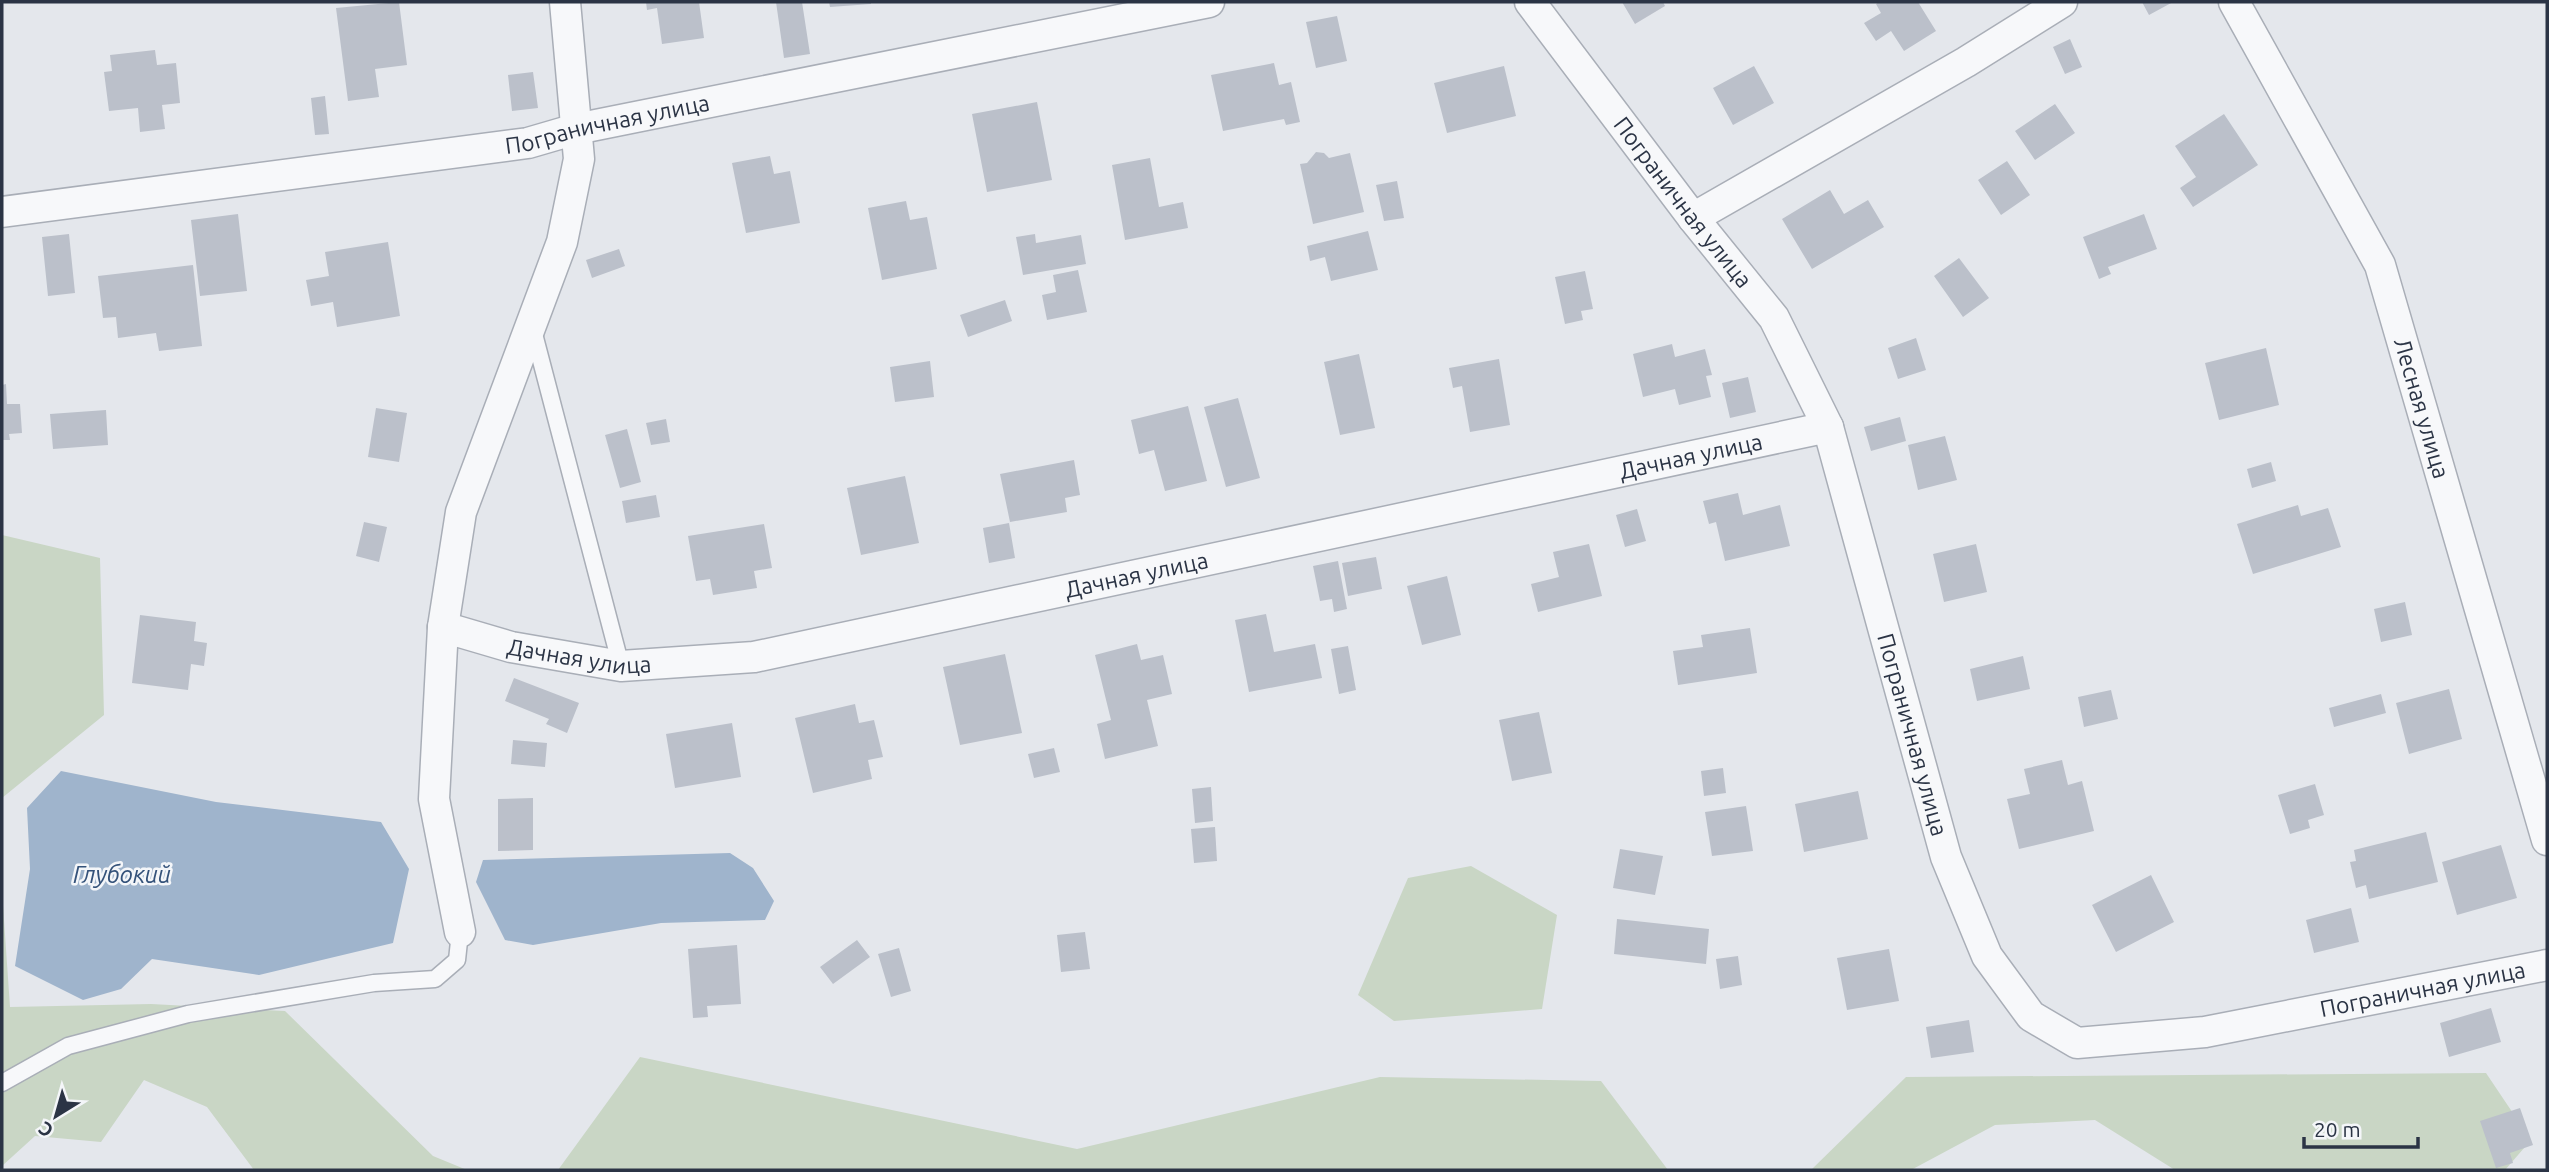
<svg xmlns="http://www.w3.org/2000/svg" width="2549" height="1172" font-family="Ubuntu,sans-serif">
  <style>
    .green { fill: #c9d6c5 }
    .water { fill: #9fb4cc }
    .building { fill: #bbc0ca }
    .lines { fill: none; stroke-linecap: round; stroke-linejoin: round }
    .lane-casing { stroke: #a9aeb7; stroke-width: 19 }
    .street-casing { stroke: #a9aeb7; stroke-width: 33 }
    .lane { stroke: #f7f8fa; stroke-width: 16 }
    .street { stroke: #f7f8fa; stroke-width: 30 }
    .labels { text-anchor: middle; stroke-width: 5; stroke-linejoin: round; paint-order: stroke }
    .street-label { font-size: 23px; fill: #2b3445; stroke: #f4f6f9 }
    .water-label { font-size: 24px; font-style: italic; fill: #34527a; stroke: #f4f6f9 }
  </style>
  <rect width="100%" height="100%" fill="#e4e7ec"/>
  <!-- green -->
  <path class="green" d="M 2,535 L 100,558 L 104,715 L 2,798 Z
    M 1471,866 L 1557,915 L 1542,1009 L 1394,1021 L 1358,995 L 1408,878 Z
    M 2,891 L 10,1007 L 151,1004 L 285,1011 L 433,1156 L 467,1170 L 254,1170 L 207,1107 L 144,1080 L 101,1142 L 35,1136 L 2,1166 Z
    M 640,1057 L 1077,1149 L 1380,1077 L 1601,1081 L 1668,1170 L 558,1170 Z
    M 2486,1073 L 2531,1140 L 2505,1170 L 2175,1170 L 2095,1120 L 1995,1125 L 1911,1170 L 1812,1169 L 1906,1077 Z"/>
  <!-- water -->
  <path class="water" d="M 61,771 L 216,802 L 381,822 L 409,869 L 393,943 L 259,975 L 152,959 L 121,989 L 83,1000 L 15,966 L 30,869 L 27,808 Z
    M 730,853 L 753,868 L 774,901 L 765,920 L 661,923 L 533,945 L 505,940 L 476,882 L 483,860 Z"/>
  <!-- building -->
  <path class="building" d="M 399,2 L 407,65 L 375,69 L 379,97 L 348,101 L 336,8 Z
    M 646,2 L 699,2 L 704,38 L 662,44 L 657,8 L 647,10 Z
    M 776,2 L 802,2 L 810,54 L 784,58 Z
    M 829,2 L 871,2 L 871,4 L 830,7 Z
    M 1622,2 L 1663,2 L 1665,6 L 1635,24 Z
    M 1879,2 L 1918,2 L 1936,31 L 1904,51 L 1891,31 L 1876,41 L 1864,23 L 1881,13 L 1876,4 Z
    M 2142,2 L 2173,2 L 2149,15 Z
    M 1337,16 L 1347,61 L 1316,68 L 1306,22 Z
    M 2070,39 L 2082,67 L 2065,74 L 2053,47 Z
    M 155,50 L 157,65 L 176,63 L 180,103 L 162,105 L 165,129 L 140,132 L 138,108 L 109,111 L 104,72 L 112,71 L 110,55 Z
    M 1274,63 L 1279,85 L 1291,82 L 1300,122 L 1286,125 L 1284,119 L 1223,131 L 1211,75 Z
    M 1504,66 L 1516,116 L 1447,133 L 1434,83 Z
    M 1754,66 L 1774,103 L 1733,125 L 1713,88 Z
    M 533,72 L 538,108 L 512,111 L 508,75 Z
    M 325,96 L 329,134 L 315,135 L 311,98 Z
    M 1037,102 L 1052,180 L 987,192 L 972,114 Z
    M 2055,104 L 2075,133 L 2035,160 L 2015,131 Z
    M 2224,114 L 2258,165 L 2193,207 L 2180,188 L 2196,177 L 2175,146 Z
    M 1316,152 L 1324,153 L 1329,158 L 1350,153 L 1364,212 L 1313,224 L 1300,164 L 1307,163 Z
    M 770,156 L 774,174 L 790,171 L 800,223 L 746,233 L 732,163 Z
    M 1150,158 L 1159,207 L 1183,202 L 1188,228 L 1125,240 L 1112,165 Z
    M 2007,161 L 2030,195 L 2001,215 L 1978,180 Z
    M 1397,181 L 1404,218 L 1384,221 L 1376,185 Z
    M 1830,190 L 1844,214 L 1868,200 L 1884,227 L 1812,269 L 1782,219 Z
    M 906,201 L 910,220 L 927,217 L 937,269 L 882,280 L 868,208 Z
    M 238,214 L 247,291 L 200,296 L 191,220 Z
    M 2144,214 L 2157,249 L 2108,267 L 2111,274 L 2099,279 L 2083,237 Z
    M 1368,231 L 1378,270 L 1331,281 L 1325,257 L 1310,261 L 1307,246 Z
    M 69,234 L 75,293 L 48,296 L 42,237 Z
    M 1035,234 L 1036,243 L 1081,235 L 1086,264 L 1023,275 L 1016,237 Z
    M 388,242 L 400,316 L 337,327 L 333,302 L 311,306 L 306,280 L 329,276 L 325,252 Z
    M 619,249 L 625,266 L 592,278 L 586,260 Z
    M 1959,258 L 1989,298 L 1963,317 L 1934,276 Z
    M 193,265 L 202,346 L 159,351 L 156,333 L 118,338 L 116,317 L 103,318 L 98,276 Z
    M 1078,270 L 1087,312 L 1047,320 L 1042,295 L 1056,292 L 1053,275 Z
    M 1585,271 L 1593,309 L 1581,311 L 1583,320 L 1565,324 L 1555,277 Z
    M 1005,300 L 1012,321 L 968,337 L 960,315 Z
    M 1916,338 L 1926,370 L 1898,379 L 1888,348 Z
    M 1672,344 L 1675,357 L 1705,349 L 1712,375 L 1706,376 L 1711,397 L 1679,405 L 1675,389 L 1643,397 L 1633,354 Z
    M 2266,348 L 2279,405 L 2219,420 L 2205,363 Z
    M 1359,354 L 1375,428 L 1340,435 L 1324,362 Z
    M 1499,359 L 1510,425 L 1470,432 L 1462,386 L 1453,388 L 1449,368 Z
    M 930,361 L 934,397 L 895,402 L 890,367 Z
    M 1748,377 L 1756,412 L 1730,418 L 1722,383 Z
    M 6,384 L 7,404 L 20,404 L 22,433 L 9,434 L 10,440 L 2,440 L 2,385 Z
    M 1238,398 L 1260,478 L 1226,487 L 1204,407 Z
    M 1188,406 L 1207,481 L 1165,491 L 1154,450 L 1139,454 L 1131,420 Z
    M 376,408 L 407,413 L 399,462 L 368,457 Z
    M 106,410 L 108,445 L 53,449 L 50,414 Z
    M 1900,417 L 1906,441 L 1871,451 L 1864,427 Z
    M 666,419 L 670,442 L 651,445 L 646,423 Z
    M 627,429 L 641,482 L 620,488 L 605,435 Z
    M 1945,436 L 1957,480 L 1918,490 L 1908,445 Z
    M 1074,460 L 1080,495 L 1065,498 L 1067,512 L 1010,522 L 1000,474 Z
    M 2271,462 L 2276,481 L 2252,488 L 2247,469 Z
    M 905,476 L 919,543 L 861,555 L 847,488 Z
    M 1738,493 L 1743,515 L 1780,505 L 1790,546 L 1725,561 L 1716,522 L 1709,524 L 1703,501 Z
    M 656,495 L 660,517 L 626,523 L 622,501 Z
    M 2298,505 L 2301,516 L 2328,508 L 2341,547 L 2253,574 L 2237,524 Z
    M 1637,509 L 1646,541 L 1625,547 L 1616,515 Z
    M 364,522 L 387,527 L 379,562 L 356,556 Z
    M 1009,523 L 1015,558 L 989,563 L 983,528 Z
    M 764,524 L 772,568 L 754,571 L 757,588 L 713,595 L 710,579 L 696,581 L 688,536 Z
    M 1589,544 L 1602,596 L 1538,612 L 1531,584 L 1559,577 L 1553,552 Z
    M 1976,544 L 1987,592 L 1944,602 L 1933,554 Z
    M 1376,557 L 1382,589 L 1348,596 L 1342,563 Z
    M 1338,561 L 1347,609 L 1334,612 L 1332,599 L 1320,601 L 1313,566 Z
    M 1447,576 L 1461,635 L 1422,645 L 1407,586 Z
    M 2405,602 L 2412,635 L 2381,642 L 2374,609 Z
    M 1266,614 L 1274,652 L 1315,644 L 1322,678 L 1249,692 L 1235,620 Z
    M 140,615 L 196,622 L 194,641 L 207,643 L 204,666 L 191,664 L 188,690 L 132,683 Z
    M 1750,628 L 1757,673 L 1678,685 L 1673,651 L 1703,647 L 1701,635 Z
    M 1137,644 L 1141,660 L 1163,655 L 1172,694 L 1147,700 L 1158,746 L 1105,759 L 1097,724 L 1111,720 L 1095,655 Z
    M 1348,646 L 1356,690 L 1339,694 L 1331,649 Z
    M 1005,654 L 1022,733 L 960,745 L 943,667 Z
    M 2023,656 L 2030,689 L 1977,701 L 1970,669 Z
    M 514,678 L 579,703 L 567,733 L 546,724 L 549,719 L 505,701 Z
    M 2449,689 L 2462,739 L 2409,754 L 2396,703 Z
    M 2111,690 L 2118,719 L 2084,727 L 2078,697 Z
    M 2381,694 L 2386,713 L 2334,727 L 2329,708 Z
    M 855,704 L 859,723 L 874,720 L 883,757 L 868,760 L 872,779 L 813,793 L 795,718 Z
    M 1539,712 L 1552,773 L 1512,781 L 1499,720 Z
    M 732,723 L 741,777 L 675,788 L 666,734 Z
    M 513,740 L 547,743 L 545,767 L 511,764 Z
    M 1054,748 L 1060,772 L 1034,778 L 1028,754 Z
    M 2062,760 L 2068,785 L 2082,781 L 2094,831 L 2019,849 L 2007,799 L 2030,794 L 2024,769 Z
    M 1723,768 L 1726,793 L 1704,796 L 1701,771 Z
    M 2315,784 L 2324,815 L 2308,820 L 2310,828 L 2290,834 L 2278,795 Z
    M 1211,787 L 1213,821 L 1195,823 L 1192,789 Z
    M 1858,791 L 1868,839 L 1804,852 L 1795,804 Z
    M 533,798 L 533,850 L 498,851 L 498,799 Z
    M 1746,806 L 1753,851 L 1712,856 L 1705,812 Z
    M 1215,827 L 1217,861 L 1194,863 L 1191,829 Z
    M 2426,832 L 2438,882 L 2369,899 L 2366,885 L 2356,888 L 2350,862 L 2356,861 L 2354,850 Z
    M 2501,845 L 2517,898 L 2457,915 L 2442,862 Z
    M 1620,849 L 1663,856 L 1655,895 L 1613,888 Z
    M 2151,875 L 2174,922 L 2116,952 L 2092,905 Z
    M 2351,908 L 2359,942 L 2314,953 L 2306,920 Z
    M 1617,919 L 1709,929 L 1706,964 L 1614,954 Z
    M 1085,932 L 1090,969 L 1061,972 L 1057,935 Z
    M 857,940 L 870,957 L 833,984 L 820,967 Z
    M 737,945 L 741,1004 L 707,1006 L 708,1017 L 693,1018 L 688,949 Z
    M 899,948 L 911,991 L 891,997 L 878,954 Z
    M 1889,949 L 1899,1001 L 1847,1010 L 1837,958 Z
    M 1738,956 L 1742,985 L 1720,989 L 1716,959 Z
    M 2491,1008 L 2501,1042 L 2449,1057 L 2440,1023 Z
    M 1969,1020 L 1974,1052 L 1931,1058 L 1926,1027 Z
    M 2520,1108 L 2533,1145 L 2510,1153 L 2513,1163 L 2496,1168 L 2480,1121 Z"/>
  <g class="lines">
    <defs>
      <path id="lane" d="M 533,330 L 621,666
        M 2,1083 L 68,1046 L 188,1014 L 374,983 L 435,979 L 457,960 L 460,932"/>
      <g id="street">
        <path id="s1" d="M 1530,2 L 1693,218 L 1774,318 L 1828,427 L 1946,857 L 1987,956 L 2031,1016 L 2077,1043 L 2205,1032 L 2547,965"/>
        <path id="s2" d="M 2234,2 L 2380,265 L 2547,840"/>
        <path id="s3" d="M 2,212 L 528,143 L 576,129 L 1209,2"/>
        <path d="M 1693,218 L 1966,62 L 2062,2"/>
        <path id="s4" d="M 443,627 L 511,647 L 621,666 L 754,657 L 1828,427"/>
        <path d="M 460,932 L 434,799 L 443,627 L 461,512 L 562,242 L 579,159 L 565,2"/>
      </g>
    </defs>
    <!-- lane casing -->
    <use href="#lane" class="lane-casing"/>
    <!-- street casing -->
    <use href="#street" class="street-casing"/>
    <!-- lane -->
    <use href="#lane" class="lane"/>
    <!-- street -->
    <use href="#street" class="street"/>
  </g>
  <g class="labels">
    <!-- street labels -->
    <g class="street-label">
      <text dy="8" stroke="none"><textPath href="#s3" startOffset="612">Пограничная улица</textPath></text>
      <text dy="8" stroke="none"><textPath href="#s1" startOffset="252">Пограничная улица</textPath></text>
      <text dy="8" stroke="none"><textPath href="#s2" startOffset="450">Лесная улица</textPath></text>
      <text dy="8" stroke="none"><textPath href="#s4" startOffset="1274">Дачная улица</textPath></text>
      <text dy="8" stroke="none"><textPath href="#s4" startOffset="707">Дачная улица</textPath></text>
      <text dy="8" stroke="none"><textPath href="#s4" startOffset="140">Дачная улица</textPath></text>
      <text dy="8" stroke="none"><textPath href="#s1" startOffset="840">Пограничная улица</textPath></text>
      <text dy="8" stroke="none"><textPath href="#s1" startOffset="1552">Пограничная улица</textPath></text>
    </g>
    <!-- water labels -->
    <g class="water-label">
      <text x="122" y="883">Глубокий</text>
    </g>
  </g>
  <!-- border -->
  <rect width="2549" height="1172" fill="none" stroke="#2b3445" stroke-width="7"/>
  <!-- north arrow -->
  <g transform="translate(56 1116) rotate(217)" stroke="#f4f6f9" stroke-width="5" paint-order="stroke">
  <path d="M0-5L12 26L0 18L-12 26Z" fill="#2b3445"/>
  <text y="-10" font-size="19" font-weight="bold" text-anchor="middle" fill="#2b3445">С</text>
  </g>
  <!-- scale -->
  <path d="M2304 1137v10h114v-10" fill="none" stroke="#2b3445" stroke-width="3.5"/>
  <text x="2314" y="1137" font-size="21" fill="#2b3445" stroke="#f4f6f9" stroke-width="5" paint-order="stroke">20 m</text>
</svg>
